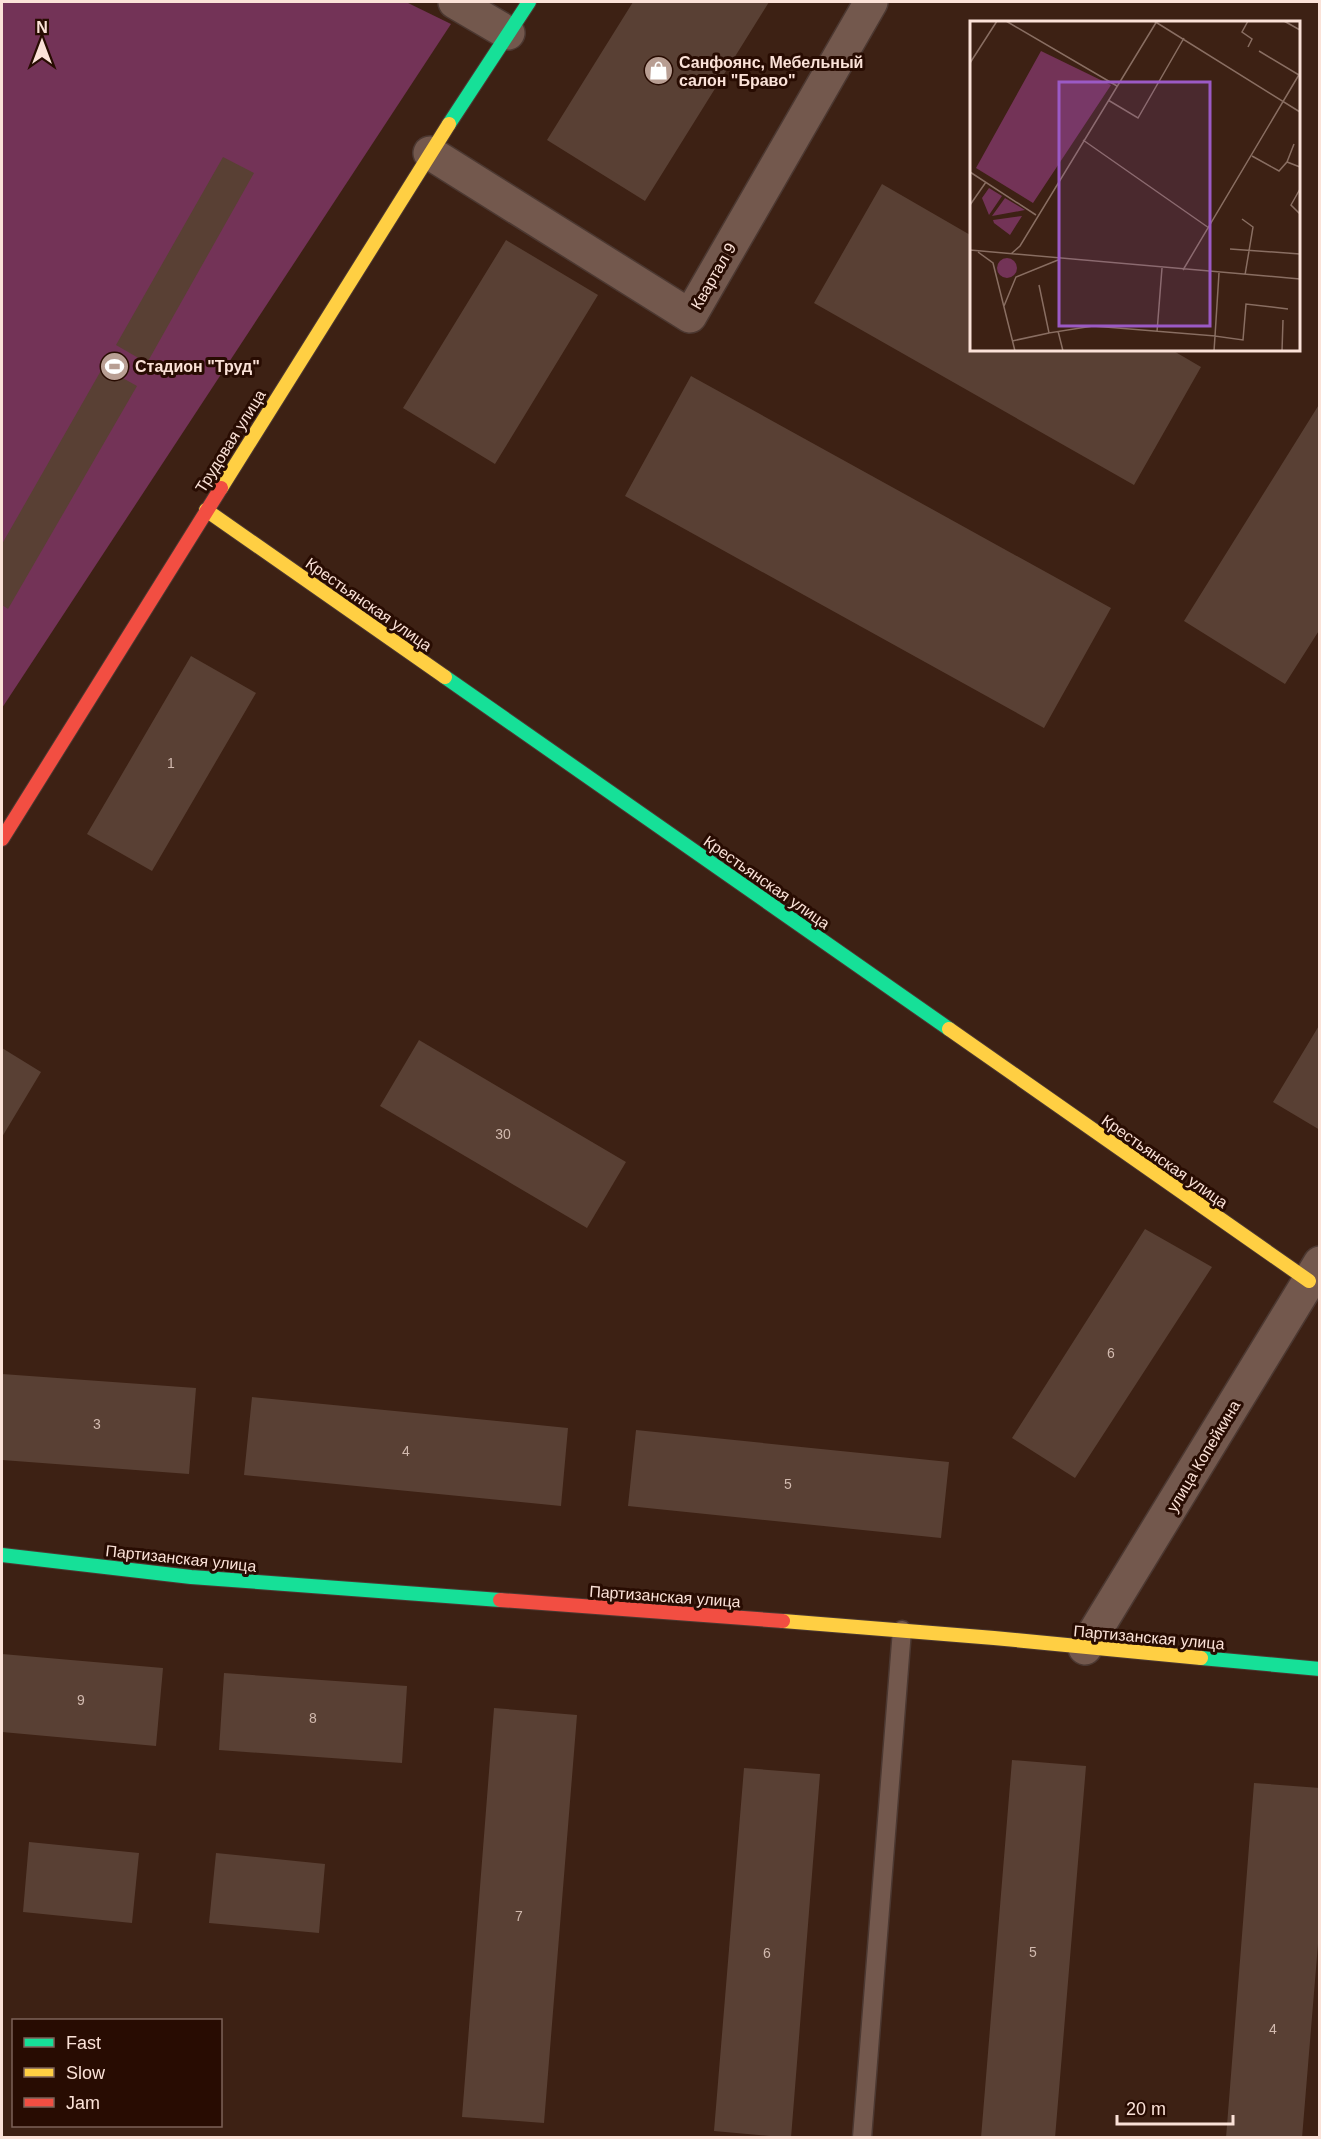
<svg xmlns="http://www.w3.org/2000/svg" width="1321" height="2139" font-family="Helvetica,sans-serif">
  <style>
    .green { fill: #733357 }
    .building { fill: #594034 }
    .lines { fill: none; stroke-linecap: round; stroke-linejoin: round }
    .lane-casing { stroke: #4c3831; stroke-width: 21 }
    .street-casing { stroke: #4c3831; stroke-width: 36 }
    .fast-casing { stroke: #4c3831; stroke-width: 16 }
    .slow-casing { stroke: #4c3831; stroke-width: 16 }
    .jam-casing { stroke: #4c3831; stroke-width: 16 }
    .lane { stroke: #73584d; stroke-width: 18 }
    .street { stroke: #73584d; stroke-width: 33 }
    .fast { stroke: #16e098; stroke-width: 14 }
    .slow { stroke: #ffcf43; stroke-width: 14 }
    .jam { stroke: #f24e42; stroke-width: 14 }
    .labels { text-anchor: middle; stroke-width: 6; stroke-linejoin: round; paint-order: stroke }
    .number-label { font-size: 14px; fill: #d2baaf }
    .poi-label { font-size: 16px; font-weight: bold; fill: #fbe2d8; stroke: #280c02; text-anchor: start }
    .street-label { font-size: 16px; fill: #fbe2d8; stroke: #280c02 }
    .inset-road { fill: none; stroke: #896e62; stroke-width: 1.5 }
    .view { fill: #9b5ac5; fill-opacity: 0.15; stroke: #9b5ac5; stroke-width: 3 }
    .inset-edge { fill: none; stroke: #fbe2d8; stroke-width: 3 }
  </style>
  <rect width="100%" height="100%" fill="#3d2114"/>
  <!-- green -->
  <path class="green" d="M 2,2 L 406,2 L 451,24 L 2,708 Z"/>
  <!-- building -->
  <path class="building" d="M 633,2 L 769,2 L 645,201 L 547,140 Z
    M 223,157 L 254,173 L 147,363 L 116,345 Z
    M 882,184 L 972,236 L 972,350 L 1172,350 L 1201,367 L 1134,485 L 814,303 Z
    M 506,240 L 598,295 L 495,464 L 403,408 Z
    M 103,367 L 137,386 L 8,609 L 2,605 L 2,544 Z
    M 691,376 L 1111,608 L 1044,728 L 625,496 Z
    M 1320,403 L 1320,629 L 1285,684 L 1184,621 Z
    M 191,656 L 256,693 L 152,871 L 87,834 Z
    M 1320,1024 L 1320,1130 L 1273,1102 Z
    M 419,1040 L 626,1162 L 587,1228 L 380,1106 Z
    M 2,1048 L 41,1072 L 2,1137 Z
    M 1145,1229 L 1212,1267 L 1075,1478 L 1012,1438 Z
    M 2,1374 L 196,1388 L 189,1474 L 2,1460 Z
    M 252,1397 L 568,1428 L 561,1506 L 244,1475 Z
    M 636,1430 L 949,1462 L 941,1538 L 628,1506 Z
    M 2,1654 L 163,1668 L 156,1746 L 2,1732 Z
    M 224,1673 L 407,1686 L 402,1763 L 219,1750 Z
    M 494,1708 L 577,1715 L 544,2123 L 462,2117 Z
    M 1012,1760 L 1086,1766 L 1055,2138 L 981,2138 Z
    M 744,1768 L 820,1774 L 791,2138 L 714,2131 Z
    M 1254,1783 L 1320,1788 L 1320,1920 L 1302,2138 L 1226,2138 Z
    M 29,1842 L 139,1853 L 132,1923 L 23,1912 Z
    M 216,1853 L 325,1864 L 319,1933 L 209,1923 Z"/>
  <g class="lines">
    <defs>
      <path id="lane" d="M 862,2138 L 902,1630"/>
      <path id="street" d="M 455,2 L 508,33
        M 430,153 L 690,316 L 871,2
        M 1085,1648 L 1320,1263"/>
      <path id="fast" d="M 449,124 L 529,2
        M 445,677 L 949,1029
        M 2,1555 L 191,1577 L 500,1600
        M 1201,1658 L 1320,1669"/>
      <path id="slow" d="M 221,488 L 449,124
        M 206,510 L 445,677
        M 949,1029 L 1309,1281
        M 783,1621 L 994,1638 L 1201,1658"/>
      <path id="jam" d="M 2,839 L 221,488
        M 500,1600 L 783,1621"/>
    </defs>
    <!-- lane casing -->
    <use href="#lane" class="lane-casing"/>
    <!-- street casing -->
    <use href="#street" class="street-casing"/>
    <!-- fast casing -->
    <use href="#fast" class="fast-casing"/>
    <!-- slow casing -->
    <use href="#slow" class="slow-casing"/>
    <!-- jam casing -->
    <use href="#jam" class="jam-casing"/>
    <!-- lane -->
    <use href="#lane" class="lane"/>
    <!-- street -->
    <use href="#street" class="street"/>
    <!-- fast -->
    <use href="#fast" class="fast"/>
    <!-- slow -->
    <use href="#slow" class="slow"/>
    <!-- jam -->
    <use href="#jam" class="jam"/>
  </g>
  <!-- icons -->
  <defs>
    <symbol id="shop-disc" viewBox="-11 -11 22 22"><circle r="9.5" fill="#b89e93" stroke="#280c02"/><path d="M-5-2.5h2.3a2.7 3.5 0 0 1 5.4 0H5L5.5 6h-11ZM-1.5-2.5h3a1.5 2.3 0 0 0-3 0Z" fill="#fff"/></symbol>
    <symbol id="stadium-disc" viewBox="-11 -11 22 22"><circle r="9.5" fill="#b89e93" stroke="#280c02"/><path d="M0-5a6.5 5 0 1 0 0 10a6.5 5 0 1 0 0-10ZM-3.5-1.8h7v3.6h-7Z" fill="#fff"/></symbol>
  </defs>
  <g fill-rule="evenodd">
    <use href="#shop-disc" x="642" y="54" width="33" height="33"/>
    <use href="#stadium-disc" x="98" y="350" width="33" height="33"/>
  </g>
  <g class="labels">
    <!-- number labels -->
    <g class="number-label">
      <text x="171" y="768">1</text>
      <text x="503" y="1139">30</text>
      <text x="1111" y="1358">6</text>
      <text x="97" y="1429">3</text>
      <text x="406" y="1456">4</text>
      <text x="788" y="1489">5</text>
      <text x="81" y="1705">9</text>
      <text x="313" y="1723">8</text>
      <text x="519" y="1921">7</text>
      <text x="1033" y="1957">5</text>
      <text x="767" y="1958">6</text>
      <text x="1273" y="2034">4</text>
    </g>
    <!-- poi labels -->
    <g class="poi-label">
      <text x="679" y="68">Санфоянс, Мебельный<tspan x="679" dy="18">салон "Браво"</tspan></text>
      <text x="135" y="372">Стадион "Труд"</text>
    </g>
    <!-- street labels -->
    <g class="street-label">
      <text transform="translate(713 276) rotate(-60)" y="6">Квартал 9</text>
      <text transform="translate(230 441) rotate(-58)" y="6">Трудовая улица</text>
      <text transform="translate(369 604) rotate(35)" y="6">Крестьянская улица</text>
      <text transform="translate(767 882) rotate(35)" y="6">Крестьянская улица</text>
      <text transform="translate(1165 1161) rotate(35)" y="6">Крестьянская улица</text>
      <text transform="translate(1203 1456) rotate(-59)" y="6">улица Копейкина</text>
      <text transform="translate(181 1558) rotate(6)" y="6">Партизанская улица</text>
      <text transform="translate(665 1596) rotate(4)" y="6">Партизанская улица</text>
      <text transform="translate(1149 1637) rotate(5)" y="6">Партизанская улица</text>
    </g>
  </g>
  <!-- overview -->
  <g transform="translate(970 21)">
    <rect width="330" height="330" fill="#3d2114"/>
    <path d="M 71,30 L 141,64 L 63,182 L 6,147 ZM 19,167 L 32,175 L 19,194 L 12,177 ZM 35,177 L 55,189 L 22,195 ZM 52,195 L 40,214 L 24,202 L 23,199 ZM27 247a10 10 0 1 1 20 0a10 10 0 1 1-20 0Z" fill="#733357"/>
    <path class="inset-road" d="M 36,0 L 147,65M 184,0 L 330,91M 314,0 L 330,9M 278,26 L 282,18 L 272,11 L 278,0M 289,30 L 329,54M 0,42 L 27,0M 138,79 L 168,97 L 214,17M 113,119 L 239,207M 282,135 L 309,150 L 317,141 L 330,146M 317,141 L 324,123M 0,151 L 66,194M 330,168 L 321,184 L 330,193M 0,184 L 16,161M 272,198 L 283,206 L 275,254M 260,228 L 330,233M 0,229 L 330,258M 8,231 L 23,242 L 45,330M 41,233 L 50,225 L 187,0M 213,249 L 330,52M 69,264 L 79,312 L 123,305 L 245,315 L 249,252M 34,285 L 46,256 L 88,239M 88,310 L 93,330M 187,311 L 192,247M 42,320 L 79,312M 244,330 L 245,315 L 273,319 L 276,283 L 318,288M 312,330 L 313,299"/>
    <path class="view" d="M 89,61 L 240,61 L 240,305 L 89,305 Z"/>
    <rect width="330" height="330" class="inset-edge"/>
  </g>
  <!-- border -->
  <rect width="1321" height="2139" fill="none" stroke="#fbe2d8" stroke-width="6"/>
  <!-- legend -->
  <rect x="12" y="2019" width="210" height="108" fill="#280c02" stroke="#7c6258" stroke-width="1.5"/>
  <rect x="24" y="2038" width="30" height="9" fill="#16e098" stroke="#7c6258" stroke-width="1.5"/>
  <text x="66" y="2049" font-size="18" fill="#fbe2d8">Fast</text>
  <rect x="24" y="2068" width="30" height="9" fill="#ffcf43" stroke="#7c6258" stroke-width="1.5"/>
  <text x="66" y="2079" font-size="18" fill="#fbe2d8">Slow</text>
  <rect x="24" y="2098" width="30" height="9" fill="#f24e42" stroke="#7c6258" stroke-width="1.5"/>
  <text x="66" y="2109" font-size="18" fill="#fbe2d8">Jam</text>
  <!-- north arrow -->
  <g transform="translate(42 42)" stroke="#280c02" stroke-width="4.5" paint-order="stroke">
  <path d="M0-4.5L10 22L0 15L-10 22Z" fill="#fbe2d8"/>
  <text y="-9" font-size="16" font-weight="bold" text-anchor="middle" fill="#fbe2d8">N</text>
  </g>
  <!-- scale -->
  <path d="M1117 2115v9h116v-9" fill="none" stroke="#fbe2d8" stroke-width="3"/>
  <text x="1126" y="2115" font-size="18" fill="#fbe2d8" stroke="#280c02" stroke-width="4.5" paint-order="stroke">20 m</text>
</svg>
